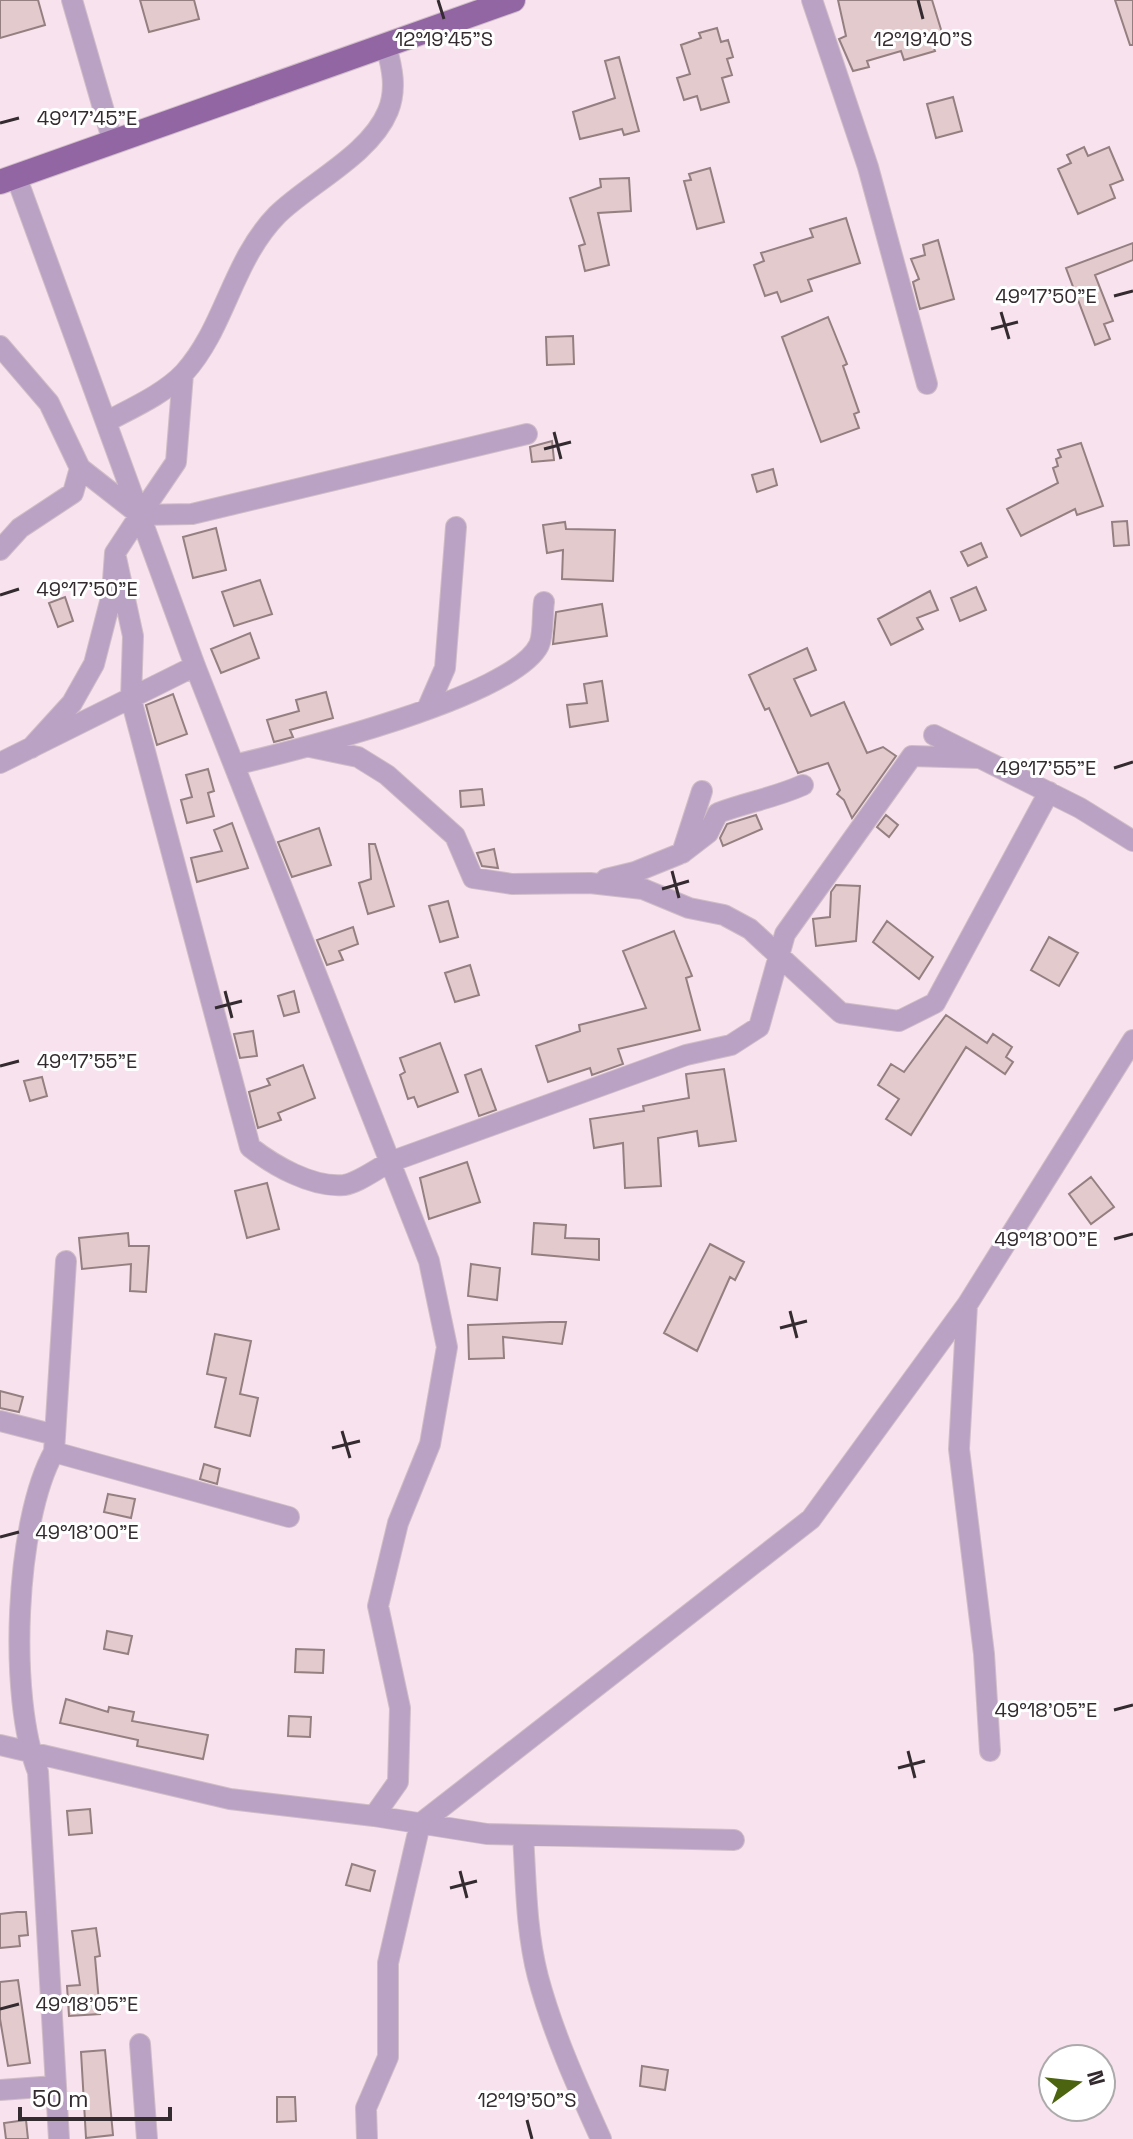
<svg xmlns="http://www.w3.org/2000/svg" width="1133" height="2139" font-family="'Space Grotesk',sans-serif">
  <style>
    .building { fill: #e3cbcd; stroke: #957f81; stroke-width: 2 }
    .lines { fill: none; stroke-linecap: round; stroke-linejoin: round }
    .minor-casing { stroke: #d0bdc7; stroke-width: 22 }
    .primary-casing { stroke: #d0bdc7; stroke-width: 26 }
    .minor { stroke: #baa2c4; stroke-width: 20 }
    .primary { stroke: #9166a3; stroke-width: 24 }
    .ticks { fill: none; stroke: #332b2f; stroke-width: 3 }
    .ticks-label { font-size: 20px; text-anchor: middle; fill: #332b2f; stroke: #fff; stroke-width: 6; stroke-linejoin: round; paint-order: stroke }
  </style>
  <rect width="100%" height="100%" fill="#f7e2ed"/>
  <!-- building -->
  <path class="building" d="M 0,0 L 38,0 L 45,25 L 0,38 Z
    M 140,0 L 194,0 L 199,19 L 149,32 Z
    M 838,0 L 932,0 L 943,36 L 931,40 L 935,51 L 904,60 L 901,51 L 867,61 L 869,67 L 853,71 L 839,39 L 846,36 Z
    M 1115,0 L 1133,0 L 1133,45 L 1130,45 Z
    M 717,28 L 721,42 L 728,40 L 733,57 L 727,59 L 732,75 L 722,78 L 729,102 L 701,110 L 697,96 L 684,100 L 677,78 L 690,74 L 681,45 L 701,38 L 699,33 Z
    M 619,57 L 639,131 L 624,135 L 622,129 L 580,139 L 573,112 L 615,98 L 605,61 Z
    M 953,97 L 962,131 L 936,138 L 927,104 Z
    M 1084,147 L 1088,156 L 1109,147 L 1123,180 L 1110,185 L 1115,198 L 1078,214 L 1058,169 L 1071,163 L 1067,155 Z
    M 710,168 L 724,222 L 697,229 L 684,181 L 691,180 L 689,174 Z
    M 629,178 L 631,211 L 598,213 L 609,265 L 585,271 L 579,246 L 585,244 L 570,198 L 601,187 L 600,179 Z
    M 846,218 L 860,263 L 808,280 L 812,291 L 781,302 L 777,292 L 765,296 L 754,265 L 764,261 L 761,253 L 813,237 L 810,229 Z
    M 938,240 L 954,299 L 920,309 L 913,282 L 919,279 L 911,259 L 925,255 L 923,245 Z
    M 1133,243 L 1133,260 L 1095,275 L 1113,321 L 1104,324 L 1110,339 L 1095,345 L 1066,268 Z
    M 828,317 L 847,364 L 843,366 L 859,412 L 854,414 L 859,428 L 821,442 L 782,337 Z
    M 573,336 L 574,364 L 547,365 L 546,337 Z
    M 552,441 L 554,460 L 532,462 L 530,447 Z
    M 1081,443 L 1103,506 L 1077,515 L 1075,509 L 1021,536 L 1007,509 L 1058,483 L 1053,468 L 1058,466 L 1056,459 L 1061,457 L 1058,450 Z
    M 773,469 L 777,485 L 757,492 L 752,475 Z
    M 1127,521 L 1129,545 L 1114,546 L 1112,522 Z
    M 565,522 L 566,529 L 615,530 L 613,581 L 562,579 L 563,550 L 547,553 L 543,525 Z
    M 216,528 L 226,570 L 193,578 L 183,537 Z
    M 981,543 L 987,557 L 968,566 L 961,552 Z
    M 260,580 L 272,614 L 234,626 L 222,592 Z
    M 976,587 L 986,610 L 960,621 L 951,598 Z
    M 930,591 L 938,610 L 917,618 L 923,629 L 891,645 L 878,619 Z
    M 65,597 L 73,621 L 58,627 L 49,603 Z
    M 602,604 L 607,636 L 553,644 L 556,612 Z
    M 250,633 L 259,658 L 221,673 L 211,649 Z
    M 807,648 L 816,670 L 794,679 L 811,716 L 844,702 L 867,753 L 883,747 L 896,756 L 852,818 L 844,800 L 837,794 L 840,790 L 828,763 L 798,773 L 769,708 L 765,710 L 749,675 Z
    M 602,681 L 608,721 L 570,727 L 567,705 L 587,703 L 584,684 Z
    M 326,692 L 333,718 L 290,730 L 293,737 L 274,742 L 267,720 L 299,711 L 296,700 Z
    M 173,694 L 187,734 L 157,745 L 146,705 Z
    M 208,769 L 214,791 L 208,793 L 214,816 L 187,823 L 181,800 L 192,797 L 186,775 Z
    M 482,789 L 484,805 L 461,807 L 460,791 Z
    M 756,815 L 762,829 L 723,846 L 720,838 L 727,824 Z
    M 886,815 L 898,825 L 889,837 L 877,827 Z
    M 232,823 L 248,868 L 197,882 L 191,858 L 222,851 L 214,830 Z
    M 319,828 L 331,865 L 292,877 L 278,842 Z
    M 369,844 L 375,844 L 394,906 L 368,914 L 359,883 L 371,879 Z
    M 494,849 L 498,868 L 482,866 L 477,853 Z
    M 836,885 L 860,886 L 856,941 L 816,946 L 813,919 L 830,917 L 831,892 Z
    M 448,901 L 458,937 L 440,942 L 429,906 Z
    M 887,921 L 933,957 L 919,979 L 873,942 Z
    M 353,927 L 358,944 L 339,951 L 343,960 L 327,965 L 317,940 Z
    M 674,931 L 692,976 L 686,978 L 700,1030 L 618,1049 L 623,1064 L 592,1075 L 590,1068 L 548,1082 L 536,1046 L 580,1031 L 579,1025 L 646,1008 L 623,951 Z
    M 1049,937 L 1078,953 L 1059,986 L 1031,970 Z
    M 470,965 L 479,995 L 455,1002 L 445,973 Z
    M 294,991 L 299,1012 L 284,1016 L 278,996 Z
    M 946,1015 L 987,1043 L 993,1034 L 1012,1047 L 1006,1057 L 1013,1062 L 1005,1074 L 966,1047 L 911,1135 L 886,1119 L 899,1099 L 878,1085 L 891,1064 L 904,1072 Z
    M 253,1031 L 257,1056 L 240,1058 L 234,1034 Z
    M 440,1043 L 458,1092 L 418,1107 L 414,1097 L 408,1099 L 400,1075 L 405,1072 L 400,1058 Z
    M 303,1065 L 315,1098 L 278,1113 L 281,1120 L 258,1128 L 249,1092 L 270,1085 L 267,1079 Z
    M 481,1069 L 496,1110 L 479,1116 L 465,1075 Z
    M 724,1069 L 736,1141 L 699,1146 L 697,1131 L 658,1138 L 661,1186 L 625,1188 L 623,1143 L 594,1148 L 590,1119 L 644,1111 L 643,1106 L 689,1098 L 686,1074 Z
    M 42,1077 L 47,1096 L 30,1101 L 24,1081 Z
    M 467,1162 L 480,1202 L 429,1219 L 420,1178 Z
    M 1091,1177 L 1114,1207 L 1091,1224 L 1069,1194 Z
    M 267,1183 L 279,1229 L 247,1238 L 235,1191 Z
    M 534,1223 L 566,1225 L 565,1238 L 599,1239 L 599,1260 L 532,1254 Z
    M 128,1233 L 129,1246 L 149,1246 L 146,1292 L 130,1291 L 131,1264 L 82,1269 L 79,1238 Z
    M 710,1244 L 744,1262 L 735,1280 L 730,1277 L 697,1351 L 664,1333 Z
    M 471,1264 L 500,1268 L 497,1300 L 468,1296 Z
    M 550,1322 L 566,1322 L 562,1344 L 503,1337 L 504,1358 L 469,1359 L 468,1325 Z
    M 215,1334 L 251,1341 L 240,1394 L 258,1398 L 250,1436 L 215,1427 L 226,1378 L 207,1374 Z
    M 0,1391 L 23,1397 L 19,1412 L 0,1408 Z
    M 204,1464 L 220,1469 L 217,1484 L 200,1479 Z
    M 108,1494 L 135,1499 L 131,1518 L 104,1512 Z
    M 107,1631 L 132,1636 L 128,1654 L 104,1649 Z
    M 296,1649 L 324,1650 L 323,1673 L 295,1672 Z
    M 66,1699 L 108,1712 L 109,1707 L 134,1712 L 132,1721 L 208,1735 L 203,1759 L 137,1746 L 138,1740 L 60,1723 Z
    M 289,1716 L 311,1717 L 310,1737 L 288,1736 Z
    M 90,1809 L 92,1833 L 69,1835 L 67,1811 Z
    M 352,1864 L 375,1871 L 370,1891 L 346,1885 Z
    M 17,1912 L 26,1912 L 28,1935 L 19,1936 L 20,1946 L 0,1948 L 0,1914 Z
    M 96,1928 L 100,1956 L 95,1957 L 100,2014 L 69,2016 L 67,1986 L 80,1985 L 72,1931 Z
    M 18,1980 L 30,2063 L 8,2066 L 0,2019 L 0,1982 Z
    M 105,2050 L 113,2135 L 86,2138 L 81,2052 Z
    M 642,2066 L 668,2070 L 665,2090 L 640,2086 Z
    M 277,2097 L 295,2097 L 296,2121 L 277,2122 Z
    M 26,2120 L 28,2139 L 6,2139 L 4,2123 Z"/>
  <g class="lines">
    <defs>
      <path id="minor" d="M 72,0 L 112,139
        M 812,0 L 868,167 L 927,384
        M 0,346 L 49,403 L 80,468 L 73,493 L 20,528 L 0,550
        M 106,422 C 132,408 164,394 184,373 C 225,328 232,261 277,215 C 308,184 370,155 388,111 C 397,89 392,67 386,46
        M 140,515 L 192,514 L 527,434
        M 140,515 L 176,462 L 183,374
        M 115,553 L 133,636 L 131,699 L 250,1147 C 273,1165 312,1188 344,1185 C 358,1183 376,1169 390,1162 L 686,1055 L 731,1045 L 759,1027 L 785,934 L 912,756 L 978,758
        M 428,707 L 445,668 L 456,527
        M 934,735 L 1080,808 L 1133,841
        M 310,747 L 358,757 L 387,775 L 455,836 L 473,878 L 512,884 L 590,883 L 643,889 L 689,908 L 724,915 L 750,929 L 841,1013 L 899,1021 L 935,1003 L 1049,792
        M 31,748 L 72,703 L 94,664 L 112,594 L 115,553 L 140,515 L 80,468
        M 0,763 L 195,666
        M 234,765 C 293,751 514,697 539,645 C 544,634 542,614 544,602
        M 682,853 L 708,833 L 718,813 C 747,802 774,798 803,785
        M 606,879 L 635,872 L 682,853 L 702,791
        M 0,1421 L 55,1435
        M 54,1452 L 289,1517
        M 0,1745 L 230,1799 L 374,1816 L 398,1782 L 400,1708 L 378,1606 L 398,1523 L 430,1444 L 447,1347 L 429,1261 L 195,666 L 16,176
        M 990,1751 L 984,1654 L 959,1449 L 967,1305 L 1133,1040
        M 374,1816 L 487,1834 L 734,1840
        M 523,1835 C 526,1882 526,1931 538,1977 C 553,2033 577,2086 601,2139
        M 140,2044 L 147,2139
        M 0,2090 L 55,2086
        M 59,2139 L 38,1772 C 8,1699 15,1521 54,1452 L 66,1261
        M 367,2139 L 366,2108 L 388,2057 L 388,1963 L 420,1824 L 811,1519 L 967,1305"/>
      <path id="primary" d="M 0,182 L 513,0"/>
    </defs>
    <!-- minor casing -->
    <use href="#minor" class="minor-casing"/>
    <!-- primary casing -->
    <use href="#primary" class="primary-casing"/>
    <!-- minor -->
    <use href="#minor" class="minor"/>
    <!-- primary -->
    <use href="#primary" class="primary"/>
  </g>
  <!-- ticks -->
  <path class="ticks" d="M 438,0 L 444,19M 918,0 L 923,19M 0,123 L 19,118M 1114,296 L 1133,291M 1001,312 L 1009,339M 991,329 L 1018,322M 554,432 L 561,459M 544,449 L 571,442M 0,595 L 19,589M 1114,768 L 1133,762M 672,871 L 679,898M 662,889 L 689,881M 225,991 L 232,1018M 215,1008 L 242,1001M 0,1066 L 19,1061M 1114,1239 L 1133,1234M 790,1311 L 797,1338M 780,1328 L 807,1321M 342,1431 L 350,1458M 332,1448 L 360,1441M 0,1537 L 19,1532M 1114,1710 L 1133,1705M 908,1751 L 915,1778M 898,1768 L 925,1761M 460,1871 L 467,1898M 450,1888 L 477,1881M 0,2009 L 19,2004M 527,2120 L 532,2139"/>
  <g class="ticks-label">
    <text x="444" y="46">12°19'45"S</text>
    <text x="923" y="46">12°19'40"S</text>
    <text x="87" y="125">49°17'45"E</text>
    <text x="1046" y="303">49°17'50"E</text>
    <text x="87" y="596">49°17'50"E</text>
    <text x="1046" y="775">49°17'55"E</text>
    <text x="87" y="1068">49°17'55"E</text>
    <text x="1046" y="1246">49°18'00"E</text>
    <text x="87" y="1539">49°18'00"E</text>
    <text x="1046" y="1717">49°18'05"E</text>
    <text x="87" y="2011">49°18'05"E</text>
    <text x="527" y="2107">12°19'50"S</text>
  </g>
  <!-- north arrow -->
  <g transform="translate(1077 2083) rotate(75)"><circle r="38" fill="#ffffff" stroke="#adaaac" stroke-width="2"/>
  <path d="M0-6L14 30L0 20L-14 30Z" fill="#4c6310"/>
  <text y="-12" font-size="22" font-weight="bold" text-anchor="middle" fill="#332b2f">N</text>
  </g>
  <!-- scale -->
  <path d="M20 2107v12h150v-12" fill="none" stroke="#332b2f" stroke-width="4"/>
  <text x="32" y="2107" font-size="24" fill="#332b2f" stroke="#ffffff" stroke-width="6" paint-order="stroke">50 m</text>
</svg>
